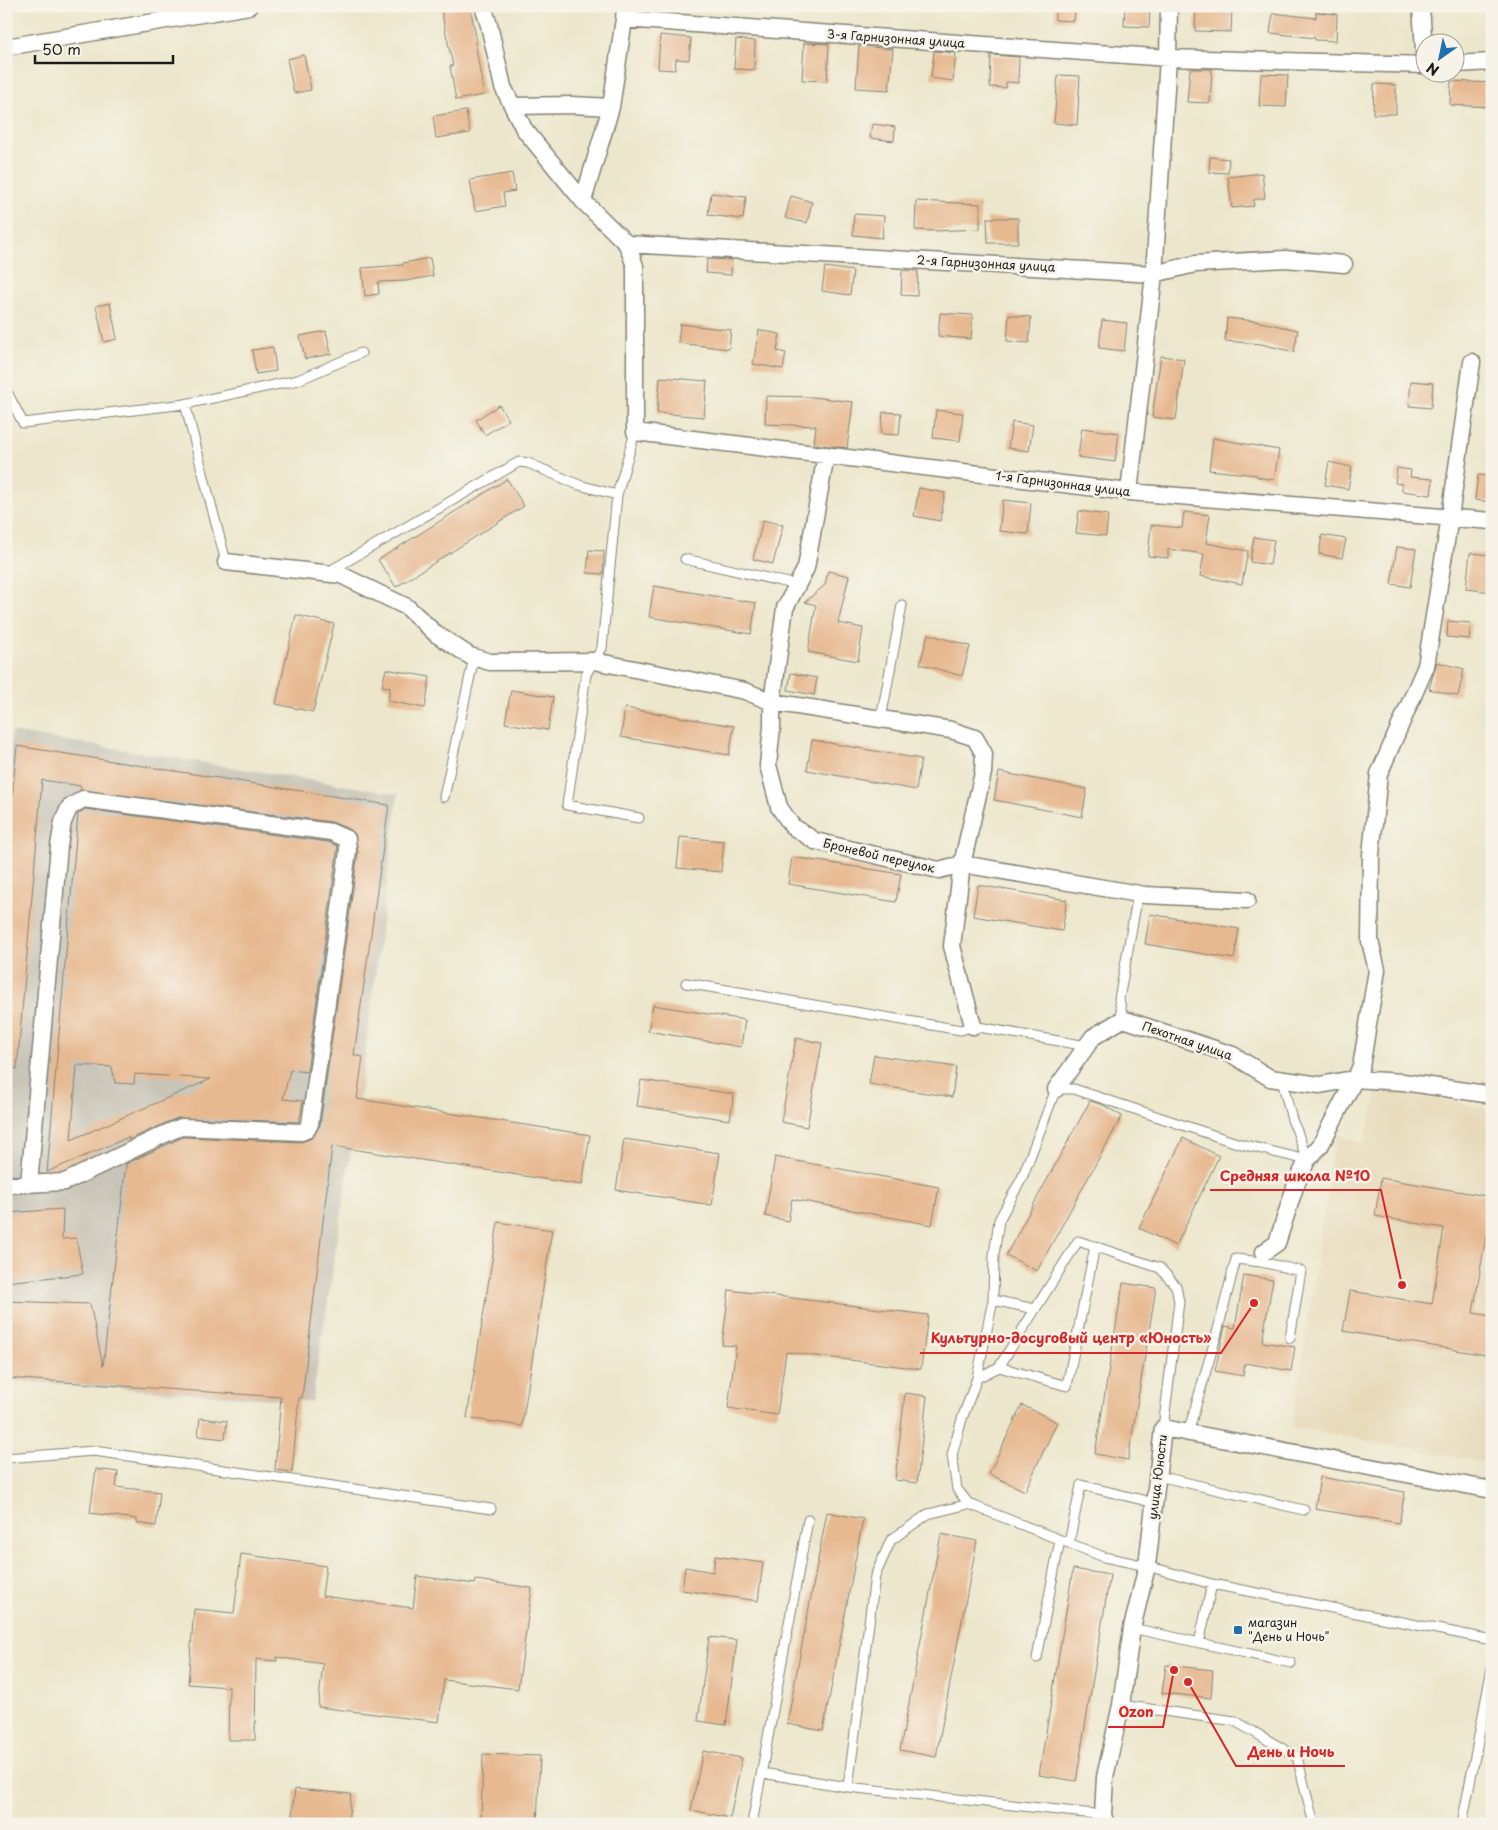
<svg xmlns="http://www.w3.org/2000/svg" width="1498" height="1830" font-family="'Playpen Sans',sans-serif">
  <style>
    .built { fill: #e7daba }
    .industrial { fill: #c8c4b8 }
    .building { fill: #e7b991; fill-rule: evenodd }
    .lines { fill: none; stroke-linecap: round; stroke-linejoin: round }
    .lane-casing { stroke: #848274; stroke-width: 11 }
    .street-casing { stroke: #848274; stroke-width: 19 }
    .lane { stroke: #fff; stroke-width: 9 }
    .street { stroke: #fff; stroke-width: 16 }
    .poi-dot { fill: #1f6fb2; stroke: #f7f3e8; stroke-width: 2 }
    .labels { text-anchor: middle; stroke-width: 5; stroke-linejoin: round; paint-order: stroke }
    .street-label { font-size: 12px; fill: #1c1c1c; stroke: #f7f3e8 }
    .poi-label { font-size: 12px; fill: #1c1c1c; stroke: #f7f3e8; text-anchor: start }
    .leader { fill: none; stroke: #d62828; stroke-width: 2 }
    .callout-dot { fill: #d62828; stroke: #f7f3e8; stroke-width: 2 }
    .callout-label { font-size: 14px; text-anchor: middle; font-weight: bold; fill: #d62828; stroke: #f7f3e8; stroke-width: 5; stroke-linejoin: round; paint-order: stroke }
  </style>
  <rect width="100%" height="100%" fill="#f7f3e8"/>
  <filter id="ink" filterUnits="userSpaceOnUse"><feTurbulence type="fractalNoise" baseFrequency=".02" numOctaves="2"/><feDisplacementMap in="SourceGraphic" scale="10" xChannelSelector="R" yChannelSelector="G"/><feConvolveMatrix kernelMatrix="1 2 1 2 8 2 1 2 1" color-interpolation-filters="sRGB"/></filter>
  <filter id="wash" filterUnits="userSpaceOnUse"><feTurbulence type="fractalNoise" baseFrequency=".0096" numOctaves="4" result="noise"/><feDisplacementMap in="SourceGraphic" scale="20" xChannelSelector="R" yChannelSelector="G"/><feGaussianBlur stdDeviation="1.12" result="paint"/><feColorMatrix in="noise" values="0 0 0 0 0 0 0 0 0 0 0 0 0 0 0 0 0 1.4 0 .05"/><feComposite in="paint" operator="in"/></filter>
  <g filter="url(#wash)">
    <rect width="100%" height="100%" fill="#ece7cc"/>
    <!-- built -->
    <path class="built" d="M 1378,1089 L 1492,1109 L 1492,1464 L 1292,1427 L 1335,1135 L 1364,1143 Z"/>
    <!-- industrial -->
    <path class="industrial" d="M 12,732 L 398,794 L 361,1087 L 312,1402 L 6,1380 L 6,788 Z"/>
    <g id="blocks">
      <!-- building -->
      <path class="building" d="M 461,6 L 470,6 L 477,42 L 475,42 L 484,95 L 456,100 L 450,66 L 453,66 L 441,10 Z
        M 1055,6 L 1075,6 L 1074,21 L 1055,20 Z
        M 1125,6 L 1150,6 L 1149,27 L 1124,26 Z
        M 1196,7 L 1232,8 L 1231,32 L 1195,31 Z
        M 1316,12 L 1337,14 L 1336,41 L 1315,40 L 1315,38 L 1270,33 L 1273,13 L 1316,18 Z
        M 660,35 L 691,38 L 689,60 L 676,59 L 675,70 L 658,69 Z
        M 736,39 L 755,41 L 754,70 L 734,69 Z
        M 804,43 L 829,44 L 827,81 L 802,80 Z
        M 859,46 L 893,49 L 889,90 L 856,88 Z
        M 934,51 L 956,53 L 953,81 L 931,78 Z
        M 304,55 L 311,90 L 294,93 L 287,59 Z
        M 991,55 L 1019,57 L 1018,83 L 1006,82 L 1006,88 L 990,87 Z
        M 1190,69 L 1212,69 L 1210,103 L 1187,102 Z
        M 1261,74 L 1288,75 L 1286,107 L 1259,106 Z
        M 1058,75 L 1080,76 L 1077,125 L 1054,123 Z
        M 1451,81 L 1492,83 L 1492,107 L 1450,105 Z
        M 1374,84 L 1396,85 L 1396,114 L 1373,114 Z
        M 466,111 L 470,133 L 436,138 L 433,116 Z
        M 872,124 L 895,127 L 894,141 L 870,138 Z
        M 1210,157 L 1229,159 L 1228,173 L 1209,172 Z
        M 512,173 L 515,191 L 503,193 L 505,206 L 475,211 L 470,180 Z
        M 1262,173 L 1265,198 L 1253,200 L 1254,206 L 1232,208 L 1228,177 Z
        M 711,193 L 746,197 L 743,219 L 708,215 Z
        M 791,196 L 812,202 L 807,223 L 785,218 Z
        M 916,201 L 980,204 L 980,229 L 935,231 L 915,230 Z
        M 854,214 L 884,216 L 882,238 L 853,235 Z
        M 987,218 L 1018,218 L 1018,243 L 988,243 Z
        M 430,258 L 433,276 L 406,281 L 378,282 L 379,294 L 365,296 L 362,268 L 403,265 L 403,263 Z
        M 707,259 L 732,260 L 731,275 L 706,273 Z
        M 825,267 L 853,271 L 850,295 L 822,291 Z
        M 902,270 L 918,271 L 917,296 L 901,295 Z
        M 110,303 L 117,339 L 104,342 L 96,306 Z
        M 940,313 L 973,315 L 971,339 L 938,336 Z
        M 1009,315 L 1031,317 L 1029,343 L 1007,341 Z
        M 1227,318 L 1255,321 L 1298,330 L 1294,352 L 1261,344 L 1225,341 Z
        M 1102,320 L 1127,323 L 1124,351 L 1099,348 Z
        M 680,324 L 731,330 L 729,349 L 678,343 Z
        M 759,330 L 780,334 L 777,351 L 786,353 L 783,369 L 753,364 Z
        M 326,331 L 331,354 L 305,359 L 300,336 Z
        M 273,347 L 276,371 L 256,374 L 252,350 Z
        M 1161,356 L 1184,359 L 1176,420 L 1152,417 Z
        M 660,377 L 707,381 L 704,417 L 657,413 Z
        M 1411,381 L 1433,383 L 1431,408 L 1409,406 Z
        M 766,396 L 813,397 L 853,402 L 847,448 L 814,444 L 816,426 L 765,424 Z
        M 499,405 L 509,420 L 485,435 L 476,420 Z
        M 936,410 L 963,413 L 960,441 L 933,438 Z
        M 883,412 L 901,413 L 899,435 L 881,434 Z
        M 1012,422 L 1033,425 L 1029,451 L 1008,448 Z
        M 1082,428 L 1119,433 L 1115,462 L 1078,457 Z
        M 1213,438 L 1279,450 L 1274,480 L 1257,477 L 1257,475 L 1209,470 Z
        M 1329,462 L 1352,467 L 1348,489 L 1325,485 Z
        M 1397,468 L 1411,470 L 1410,477 L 1433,479 L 1431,495 L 1402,491 L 1402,484 L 1395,483 Z
        M 1478,475 L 1492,476 L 1492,502 L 1475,500 Z
        M 507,479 L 524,506 L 396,587 L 378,560 Z
        M 919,488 L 945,493 L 940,521 L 914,516 Z
        M 1003,500 L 1031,503 L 1028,534 L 999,531 Z
        M 1079,511 L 1108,515 L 1106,536 L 1076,533 Z
        M 1184,512 L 1210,515 L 1206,543 L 1248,551 L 1242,584 L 1200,576 L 1204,554 L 1168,549 L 1168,558 L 1148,556 L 1151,525 L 1182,528 Z
        M 763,520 L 783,525 L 773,564 L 753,559 Z
        M 1322,535 L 1346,539 L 1342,558 L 1319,554 Z
        M 1254,537 L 1274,540 L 1270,565 L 1250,562 Z
        M 1397,547 L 1416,549 L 1410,587 L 1391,584 Z
        M 589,550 L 604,551 L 603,574 L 587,573 Z
        M 1470,553 L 1492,555 L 1492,592 L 1466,589 Z
        M 828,571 L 849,576 L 838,623 L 863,628 L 858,661 L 808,652 L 816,605 L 805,602 L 825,585 Z
        M 654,586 L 756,603 L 751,634 L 649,617 Z
        M 296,615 L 334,624 L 313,712 L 276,704 Z
        M 1448,621 L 1471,623 L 1469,639 L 1447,637 Z
        M 928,634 L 970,646 L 962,676 L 920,664 Z
        M 1437,662 L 1464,669 L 1458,696 L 1429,689 Z
        M 386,669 L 430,677 L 425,708 L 388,701 L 390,687 L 382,686 Z
        M 791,673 L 817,678 L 814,695 L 788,690 Z
        M 511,690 L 553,697 L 548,730 L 505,723 Z
        M 625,708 L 734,726 L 729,755 L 621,737 Z
        M 812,740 L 921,759 L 916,790 L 807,770 Z
        M 17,746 L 389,805 L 354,1055 L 363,1057 L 357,1099 L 590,1135 L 582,1185 L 332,1146 L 302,1398 L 299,1398 L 292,1472 L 275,1470 L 281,1397 L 6,1378 L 6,1301 L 90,1304 L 103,1366 L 126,1164 L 183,1137 L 301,1142 L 310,1139 L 314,1136 L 320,1125 L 358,852 L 355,834 L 351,830 L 332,822 L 80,790 L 81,786 L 42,780 L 17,1069 L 6,1068 L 6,857 Z
        M 999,772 L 1087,789 L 1082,817 L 994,800 Z
        M 85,809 L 328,842 L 338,846 L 307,1072 L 290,1070 L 283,1099 L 303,1101 L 299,1122 L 177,1118 L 128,1140 L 129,1137 L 47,1172 L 78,814 ZM 77,1065 L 112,1067 L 115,1083 L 134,1084 L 135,1074 L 211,1079 L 71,1140 Z
        M 680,837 L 724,841 L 721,872 L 677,868 Z
        M 792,857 L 901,874 L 896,902 L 788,884 Z
        M 978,885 L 1067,900 L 1062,931 L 973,916 Z
        M 1150,914 L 1239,929 L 1234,959 L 1145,944 Z
        M 653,1005 L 745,1020 L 741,1047 L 648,1031 Z
        M 796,1038 L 822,1043 L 807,1127 L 781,1122 Z
        M 874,1055 L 956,1067 L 952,1097 L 869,1084 Z
        M 641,1080 L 734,1094 L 730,1120 L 637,1106 Z
        M 1090,1101 L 1103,1105 L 1122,1116 L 1037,1271 L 1006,1255 Z
        M 1183,1138 L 1219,1156 L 1176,1246 L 1139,1228 Z
        M 624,1139 L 720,1153 L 712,1205 L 616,1190 Z
        M 775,1157 L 939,1187 L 932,1225 L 792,1199 L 788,1221 L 765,1216 Z
        M 1381,1178 L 1492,1197 L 1492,1237 L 1486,1236 L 1473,1313 L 1492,1316 L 1492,1356 L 1343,1331 L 1350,1291 L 1432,1304 L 1444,1228 L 1375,1216 Z
        M 63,1209 L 62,1239 L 76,1238 L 83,1274 L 6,1282 L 6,1213 Z
        M 498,1222 L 552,1230 L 522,1426 L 467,1418 Z
        M 1244,1275 L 1273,1280 L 1262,1342 L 1295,1347 L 1291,1371 L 1245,1363 L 1243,1376 L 1215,1371 L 1225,1326 L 1235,1328 Z
        M 1123,1283 L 1156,1288 L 1128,1460 L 1095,1454 Z
        M 729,1290 L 928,1315 L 921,1369 L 786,1352 L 777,1415 L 728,1408 L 736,1346 L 722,1345 Z
        M 905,1393 L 927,1396 L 917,1483 L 895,1480 Z
        M 1022,1405 L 1057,1422 L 1025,1491 L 989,1474 Z
        M 200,1418 L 227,1421 L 225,1439 L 198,1436 Z
        M 96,1469 L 118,1472 L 116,1487 L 160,1492 L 156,1526 L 137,1523 L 137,1519 L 90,1513 Z
        M 1320,1477 L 1405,1492 L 1399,1523 L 1315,1509 Z
        M 827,1512 L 863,1519 L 823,1731 L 787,1724 Z
        M 941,1534 L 977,1541 L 936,1757 L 900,1750 Z
        M 241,1554 L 326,1566 L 322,1596 L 413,1608 L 417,1576 L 475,1584 L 476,1580 L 532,1588 L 518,1689 L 444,1680 L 439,1722 L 318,1707 L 323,1664 L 277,1657 L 277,1661 L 256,1659 L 255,1740 L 228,1740 L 229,1687 L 188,1684 L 194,1609 L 234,1613 Z
        M 715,1556 L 763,1563 L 758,1601 L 682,1590 L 685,1567 L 713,1572 Z
        M 1073,1569 L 1110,1575 L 1076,1781 L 1039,1775 Z
        M 709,1637 L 737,1640 L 726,1725 L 698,1721 Z
        M 1166,1665 L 1213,1670 L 1211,1698 L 1162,1693 Z
        M 703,1751 L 742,1758 L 730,1818 L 691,1810 Z
        M 483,1754 L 540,1756 L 537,1824 L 481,1821 Z
        M 295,1789 L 351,1794 L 348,1824 L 291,1824 Z"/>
    </g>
  </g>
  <g filter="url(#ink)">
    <use href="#blocks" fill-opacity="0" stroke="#848274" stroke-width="1"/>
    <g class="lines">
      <defs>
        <path id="lane" d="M 6,390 L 23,423 L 185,404 L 298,380 L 361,353
          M 185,404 L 226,562
          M 617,495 L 602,648 L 586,674 L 567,805 L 639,818
          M 685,559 L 797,585
          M 328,572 L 519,462 L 528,463 L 579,485 L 617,495 L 635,432
          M 881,719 L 902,605
          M 444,797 L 474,657
          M 686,983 L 961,1030 L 973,1026 L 1087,1046
          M 1123,1019 L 1119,999 L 1138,894
          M 1282,1080 L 1292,1120 L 1297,1131 L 1307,1160
          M 1261,1262 L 1301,1271 L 1290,1338
          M 993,1300 L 1035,1309
          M 999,1367 L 1067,1386 L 1095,1246
          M 977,1378 L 999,1367 L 1078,1241 L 1160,1268 L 1176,1286 L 1179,1302 L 1163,1428
          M 1188,1433 L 1217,1333 L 1236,1259 L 1261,1262 L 1264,1252
          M 6,1458 L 94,1451 L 491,1509
          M 1158,1476 L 1304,1510
          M 969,1504 L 957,1489 L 952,1455 L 962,1419 L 977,1378 L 993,1300 L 994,1255 L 999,1220 L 1022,1178 L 1056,1089 L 1074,1089 L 1237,1143 L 1307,1160
          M 1069,1543 L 1081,1485 L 1155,1503
          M 1132,1628 L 1291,1663
          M 1199,1643 L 1212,1584
          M 1037,1658 L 1060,1540
          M 1121,1705 L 1235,1721 L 1297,1757 L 1314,1824
          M 762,1773 L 848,1787 L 1103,1815
          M 848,1787 L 875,1576 L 891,1540 L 928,1514 L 969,1504 L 1104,1557 L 1147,1566 L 1212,1584 L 1492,1640
          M 752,1824 L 808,1520
          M 1462,1824 L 1492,1668"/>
        <path id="street" d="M 483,6 L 489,25 L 503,87 L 524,129 L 583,201 L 627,244 L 635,266 L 635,432 L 1129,492 L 1492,521
          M 1421,6 L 1425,65
          M 624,19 L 1168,58 L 1426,65
          M 6,47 L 249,6
          M 1456,64 L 1492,62
          M 513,106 L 572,105 L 611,107
          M 583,201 L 611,107 L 624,19 L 625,6
          M 627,244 L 1154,274 L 1195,264 L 1285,259 L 1344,264
          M 826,455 L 806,568 L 785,608 L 772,702 L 772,727 L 768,765 L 779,807 L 792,826 L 815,841 L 939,870 L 962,864 L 1145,895 L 1247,900
          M 1129,492 L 1154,274 L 1168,58 L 1169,6
          M 226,562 L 341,575 L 407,607 L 436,634 L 470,656 L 490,662 L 594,661 L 745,691 L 772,702 L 951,730 L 975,738 L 984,754 L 983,773 L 962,864 L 952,946 L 973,1026
          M 1056,1089 L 1093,1037 L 1123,1019 L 1233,1055 L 1270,1078 L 1320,1085 L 1353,1079 L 1403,1082 L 1492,1095
          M 6,1185 L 65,1182 L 167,1133 L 181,1127 L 301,1132 L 306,1130 L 310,1124 L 348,851 L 347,839 L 331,832 L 83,799 L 69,808 L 63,822 L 59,846 L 29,1184
          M 1264,1252 L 1277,1243 L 1295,1187 L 1307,1160 L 1320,1146 L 1361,1067 L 1377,970 L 1370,941 L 1371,855 L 1379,774 L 1426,666 L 1450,517 L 1472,362
          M 1106,1824 L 1103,1815 L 1105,1777 L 1121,1705 L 1132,1628 L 1147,1566 L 1163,1428 L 1492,1490"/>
      </defs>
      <!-- lane casing -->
      <use href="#lane" class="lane-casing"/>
      <!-- street casing -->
      <use href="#street" class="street-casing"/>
      <!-- lane -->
      <use href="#lane" class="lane"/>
      <!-- street -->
      <use href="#street" class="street"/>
    </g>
  </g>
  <!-- markers -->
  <rect class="poi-dot" x="1233" y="1625" width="10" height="10" rx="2.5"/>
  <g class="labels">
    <!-- street labels -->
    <g class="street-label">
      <text transform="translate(896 39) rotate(4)" y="4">3-я Гарнизонная улица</text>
      <text transform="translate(986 264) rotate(3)" y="4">2-я Гарнизонная улица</text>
      <text transform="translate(1063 484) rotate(7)" y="4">1-я Гарнизонная улица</text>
      <text transform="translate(879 856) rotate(13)" y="4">Броневой переулок</text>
      <text transform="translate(1187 1041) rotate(19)" y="4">Пехотная улица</text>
      <text transform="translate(1158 1477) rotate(-83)" y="4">улица Юности</text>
    </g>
    <!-- poi labels -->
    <g class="poi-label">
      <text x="1248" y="1627">магазин<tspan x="1248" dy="14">"День и Ночь"</tspan></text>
    </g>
  </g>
  <!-- callouts -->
  <path class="leader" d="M1402 1285L1381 1190H1210M1254 1303L1221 1353H920M1174 1670L1163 1727H1108M1188 1682L1236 1766H1345"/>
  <g class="callout-dot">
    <circle cx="1402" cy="1285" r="5"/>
    <circle cx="1254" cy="1303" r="5"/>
    <circle cx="1174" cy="1670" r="5"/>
    <circle cx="1188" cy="1682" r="5"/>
  </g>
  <g class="callout-label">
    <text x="1295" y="1181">Средняя школа №10</text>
    <text x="1071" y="1343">Культурно-досуговый центр «Юность»</text>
    <text x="1136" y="1717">Ozon</text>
    <text x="1291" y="1757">День и Ночь</text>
  </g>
  <!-- margin -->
  <rect width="1498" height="1830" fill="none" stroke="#f7f3e8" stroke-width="25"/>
  <!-- north arrow -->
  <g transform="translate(1440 58) rotate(213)"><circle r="24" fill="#f7f3e8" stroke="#9f9d96"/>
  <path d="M0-4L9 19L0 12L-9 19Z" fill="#1f6fb2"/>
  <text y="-8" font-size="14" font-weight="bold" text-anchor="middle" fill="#1c1c1c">N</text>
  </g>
  <!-- scale -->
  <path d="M35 55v8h138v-8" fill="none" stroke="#1c1c1c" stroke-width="2.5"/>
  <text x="42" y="55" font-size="15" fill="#1c1c1c" stroke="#f7f3e8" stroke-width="4" paint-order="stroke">50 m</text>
</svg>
